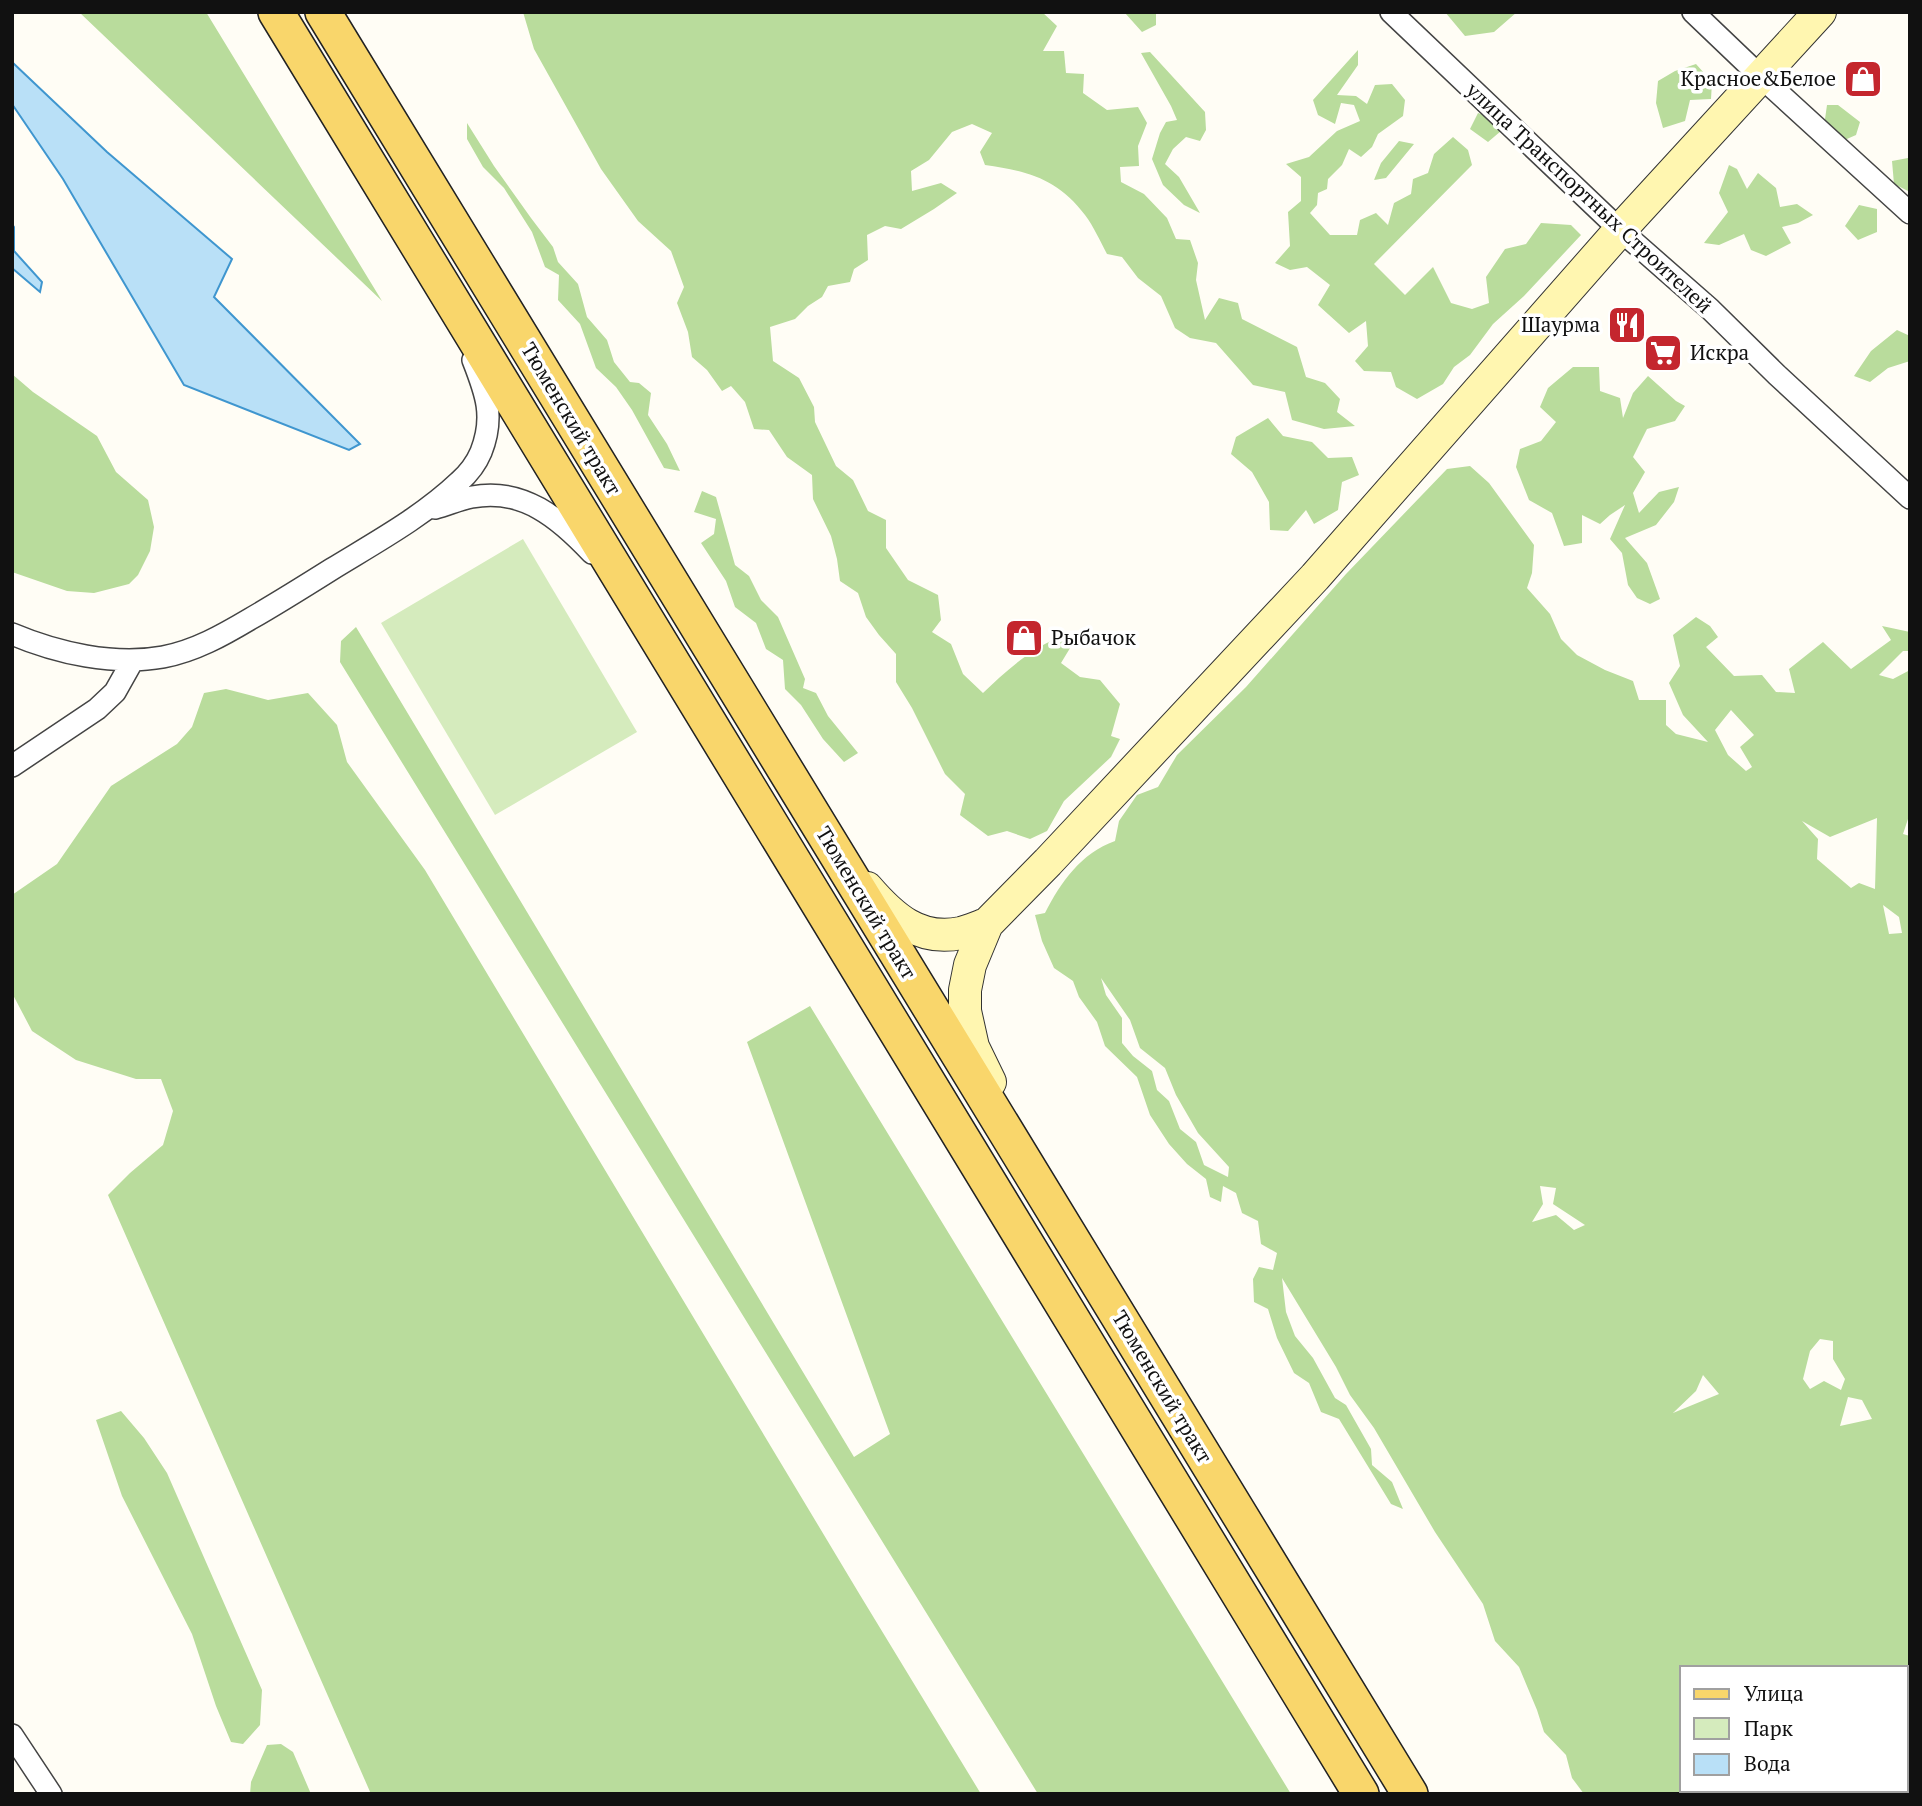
<svg xmlns="http://www.w3.org/2000/svg" width="1922" height="1806" font-family="'PT Serif',serif">
  <style>
    .green { fill: #d5ebbd }
    .forest { fill: #b9dc9c; fill-rule: evenodd }
    .water { fill: #b9e0f7; stroke: #3f96cf; stroke-width: 2 }
    .lines { fill: none; stroke-linecap: round; stroke-linejoin: round }
    .street-casing { stroke: #444; stroke-width: 24 }
    .secondary-casing { stroke: #333; stroke-width: 34 }
    .primary-casing { stroke: #222; stroke-width: 38 }
    .street { stroke: #fff; stroke-width: 21 }
    .secondary { stroke: #fff6b0; stroke-width: 32 }
    .primary { stroke: #f9d66b; stroke-width: 35 }
    .labels { text-anchor: middle; stroke-width: 7; stroke-linejoin: round; paint-order: stroke }
    .poi-label { font-size: 21px; fill: #111; stroke: #fff; text-anchor: end }
    .street-label { font-size: 21px; fill: #111; stroke: #fff }
  </style>
  <rect width="100%" height="100%" fill="#fffdf5"/>
  <!-- green -->
  <path class="green" d="M 523,539 L 637,732 L 495,815 L 381,623 Z"/>
  <!-- forest -->
  <path class="forest" d="M 79,12 L 206,12 L 382,301 Z
    M 523,12 L 1042,12 L 1057,26 L 1043,51 L 1064,51 L 1066,73 L 1084,74 L 1083,93 L 1107,110 L 1138,107 L 1147,123 L 1138,146 L 1139,166 L 1120,167 L 1121,182 L 1144,194 L 1167,218 L 1176,239 L 1190,240 L 1198,263 L 1196,280 L 1205,320 L 1219,298 L 1238,303 L 1242,319 L 1297,347 L 1306,377 L 1325,383 L 1340,399 L 1337,412 L 1355,426 L 1324,429 L 1292,420 L 1285,392 L 1253,385 L 1216,343 L 1190,338 L 1175,328 L 1161,296 L 1138,278 L 1122,257 L 1107,254 C 1100,241 1094,227 1085,215 C 1058,179 1028,171 985,165 L 980,152 L 992,133 L 972,124 L 952,132 L 929,160 L 911,171 L 912,191 L 941,183 L 957,193 L 934,209 L 901,229 L 885,226 L 867,235 L 868,260 L 854,269 L 850,282 L 828,286 L 822,297 L 808,306 L 795,319 L 770,327 L 773,361 L 799,378 L 814,407 L 815,422 L 836,466 L 853,480 L 868,511 L 886,520 L 886,548 L 908,580 L 938,595 L 941,620 L 932,632 L 951,644 L 963,674 L 983,693 C 1003,674 1030,649 1056,639 C 1063,637 1071,636 1078,635 L 1061,663 L 1080,677 L 1100,680 L 1120,704 L 1111,736 L 1120,739 L 1111,757 L 1064,801 L 1047,831 L 1030,839 L 1007,831 L 988,836 L 960,815 L 965,794 L 945,774 L 912,708 L 896,682 L 896,654 L 879,635 L 866,617 L 858,593 L 840,581 L 837,559 L 831,536 L 813,499 L 812,475 L 787,457 L 769,430 L 754,429 L 745,402 L 731,386 L 722,391 L 707,370 L 692,357 L 688,332 L 677,303 L 684,287 L 671,251 L 638,221 L 601,169 L 534,49 Z
    M 1119,12 L 1156,12 L 1156,25 L 1142,32 L 1125,13 Z
    M 1445,12 L 1517,12 L 1494,32 L 1465,36 Z
    M 1358,50 L 1358,65 L 1337,95 L 1356,96 L 1367,104 L 1375,85 L 1392,84 L 1405,100 L 1403,116 L 1378,134 L 1372,147 L 1361,157 L 1349,149 L 1342,165 L 1328,179 L 1327,189 L 1318,193 L 1317,205 L 1310,213 L 1330,235 L 1357,235 L 1360,220 L 1376,213 L 1388,225 L 1394,203 L 1411,194 L 1413,179 L 1428,173 L 1434,154 L 1453,137 L 1468,150 L 1472,165 L 1374,264 L 1405,295 L 1433,267 L 1451,303 L 1472,309 L 1489,303 L 1486,277 L 1505,249 L 1526,244 L 1541,223 L 1571,225 L 1581,235 L 1524,296 L 1493,324 L 1470,355 L 1454,367 L 1443,384 L 1417,399 L 1396,387 L 1391,372 L 1364,371 L 1355,361 L 1368,346 L 1366,321 L 1349,333 L 1318,305 L 1330,285 L 1307,267 L 1290,270 L 1275,263 L 1290,246 L 1288,212 L 1301,201 L 1301,177 L 1286,164 L 1309,157 L 1337,131 L 1360,121 L 1354,105 L 1341,103 L 1335,124 L 1318,115 L 1313,100 Z
    M 1150,52 L 1205,112 L 1206,130 L 1200,141 L 1186,137 L 1173,149 L 1165,164 L 1179,177 L 1200,213 L 1184,205 L 1163,185 L 1152,159 L 1160,133 L 1166,122 L 1177,120 L 1171,106 L 1141,53 Z
    M 1696,64 L 1712,82 L 1711,99 L 1690,100 L 1685,121 L 1663,128 L 1656,103 L 1658,81 L 1675,71 Z
    M 1827,105 L 1838,105 L 1860,122 L 1856,135 L 1840,142 L 1824,126 Z
    M 1478,113 L 1493,118 L 1501,131 L 1488,142 L 1470,129 Z
    M 467,123 L 494,166 L 531,218 L 553,247 L 558,262 L 578,284 L 587,317 L 607,340 L 614,362 L 630,382 L 639,383 L 651,393 L 648,415 L 667,444 L 680,471 L 664,468 L 632,410 L 616,387 L 596,368 L 580,324 L 558,300 L 559,275 L 545,267 L 532,232 L 504,188 L 483,167 L 467,139 Z
    M 1399,141 L 1414,144 L 1386,178 L 1374,180 L 1381,163 Z
    M 1908,158 L 1910,161 L 1910,192 L 1894,184 L 1892,161 Z
    M 1729,165 L 1737,169 L 1747,189 L 1758,173 L 1776,188 L 1780,207 L 1797,204 L 1813,215 L 1798,223 L 1782,227 L 1791,243 L 1766,256 L 1751,250 L 1744,234 L 1719,245 L 1704,243 L 1728,212 L 1719,193 Z
    M 1859,205 L 1877,209 L 1877,232 L 1858,240 L 1845,226 Z
    M 1897,330 L 1910,336 L 1910,361 L 1888,368 L 1870,382 L 1854,376 L 1871,351 Z
    M 1573,367 L 1599,367 L 1600,391 L 1620,398 L 1623,418 L 1633,393 L 1648,376 L 1676,401 L 1685,406 L 1675,421 L 1647,429 L 1633,457 L 1645,472 L 1633,493 L 1639,513 L 1659,492 L 1679,487 L 1674,502 L 1656,525 L 1625,538 L 1647,563 L 1660,599 L 1650,604 L 1637,598 L 1628,585 L 1622,553 L 1610,539 L 1625,505 L 1610,515 L 1600,524 L 1582,515 L 1582,543 L 1564,546 L 1552,513 L 1529,500 L 1516,467 L 1520,449 L 1541,441 L 1556,422 L 1540,407 L 1548,388 Z
    M 12,374 L 33,392 L 97,436 L 116,472 L 148,500 L 154,527 L 150,551 L 138,575 L 129,584 L 94,593 L 67,591 L 12,572 Z
    M 1268,418 L 1283,436 L 1312,442 L 1328,458 L 1352,457 L 1359,475 L 1342,482 L 1338,510 L 1314,524 L 1306,510 L 1288,531 L 1270,530 L 1269,502 L 1252,472 L 1231,454 L 1236,437 Z
    M 1470,466 L 1489,483 L 1534,545 L 1532,573 L 1527,588 L 1550,614 L 1561,639 L 1577,655 L 1605,670 L 1633,681 L 1639,700 L 1666,700 L 1666,725 L 1676,734 L 1708,742 L 1683,715 L 1669,683 L 1680,666 L 1673,635 L 1696,617 L 1710,626 L 1718,637 L 1706,647 L 1734,676 L 1762,675 L 1776,692 L 1795,693 L 1789,669 L 1823,642 L 1851,669 L 1891,640 L 1882,626 L 1910,632 L 1910,651 L 1903,651 L 1879,675 L 1893,679 L 1910,670 L 1910,813 L 1903,834 L 1910,836 L 1910,1794 L 1584,1794 L 1572,1778 L 1566,1755 L 1544,1732 L 1537,1710 L 1519,1667 L 1495,1641 L 1483,1604 L 1435,1532 L 1374,1428 L 1350,1395 L 1336,1367 L 1282,1278 L 1286,1312 L 1295,1336 L 1313,1358 L 1335,1398 L 1346,1405 L 1371,1449 L 1372,1465 L 1392,1482 L 1403,1509 L 1391,1504 L 1339,1419 L 1321,1412 L 1309,1383 L 1294,1373 L 1277,1338 L 1268,1309 L 1254,1302 L 1253,1279 L 1259,1267 L 1273,1270 L 1277,1253 L 1261,1244 L 1258,1221 L 1242,1213 L 1236,1193 L 1223,1186 L 1221,1202 L 1210,1197 L 1206,1179 L 1187,1164 L 1169,1144 L 1150,1115 L 1137,1077 L 1105,1046 L 1097,1022 L 1079,997 L 1073,981 L 1054,968 L 1042,941 L 1035,915 L 1045,913 C 1061,882 1081,853 1115,841 L 1119,821 L 1137,795 L 1158,787 L 1177,755 L 1246,687 L 1346,574 L 1447,469 ZM 1731,710 L 1754,735 L 1740,747 L 1752,767 L 1746,771 L 1728,755 L 1715,730 ZM 1877,818 L 1875,889 L 1859,883 L 1851,888 L 1817,859 L 1818,839 L 1802,821 L 1830,837 ZM 1883,905 L 1899,917 L 1902,933 L 1889,934 ZM 1101,978 L 1130,1020 L 1140,1048 L 1165,1068 L 1176,1095 L 1198,1133 L 1229,1167 L 1228,1177 L 1204,1165 L 1196,1142 L 1180,1129 L 1169,1101 L 1157,1090 L 1152,1071 L 1133,1056 L 1122,1043 L 1122,1018 L 1106,995 ZM 1540,1186 L 1556,1188 L 1553,1204 L 1585,1225 L 1574,1230 L 1556,1215 L 1532,1222 L 1543,1204 ZM 1820,1339 L 1833,1341 L 1833,1359 L 1845,1379 L 1841,1390 L 1824,1381 L 1810,1389 L 1803,1379 L 1810,1351 ZM 1703,1375 L 1719,1394 L 1673,1413 L 1696,1391 ZM 1848,1397 L 1862,1400 L 1872,1419 L 1840,1426 ZM 1682,1668 L 1906,1668 L 1906,1790 L 1682,1790 Z
    M 702,491 L 716,497 L 735,565 L 749,576 L 761,600 L 778,617 L 805,679 L 803,688 L 816,693 L 828,716 L 858,753 L 844,762 L 823,739 L 801,705 L 785,689 L 783,660 L 766,649 L 756,623 L 735,607 L 726,581 L 701,543 L 714,534 L 716,519 L 694,512 Z
    M 356,627 L 854,1457 L 890,1434 L 747,1042 L 810,1006 L 1291,1794 L 1038,1794 L 340,662 L 341,641 Z
    M 226,689 L 268,700 L 308,693 L 337,725 L 347,762 L 425,870 L 860,1595 L 981,1794 L 371,1794 L 108,1195 L 130,1173 L 163,1145 L 173,1111 L 161,1079 L 136,1079 L 76,1060 L 32,1031 L 12,993 L 12,895 L 57,864 L 111,786 L 177,744 L 192,727 L 204,693 Z
    M 121,1411 L 144,1438 L 167,1473 L 262,1690 L 260,1725 L 243,1744 L 231,1742 L 216,1706 L 192,1634 L 122,1496 L 96,1420 Z
    M 281,1744 L 293,1752 L 311,1794 L 250,1794 L 251,1782 L 267,1745 Z"/>
  <!-- water -->
  <path class="water" d="M 12,62 L 107,152 L 232,259 L 214,297 L 360,444 L 349,450 L 184,385 L 63,179 L 12,104 Z
    M 12,224 L 14,227 L 14,251 L 42,282 L 40,292 L 12,268 Z"/>
  <g class="lines">
    <defs>
      <path id="street" d="M 1391,12 L 1620,230 L 1710,309 L 1777,375 L 1910,498
        M 1693,12 L 1761,77 L 1910,213
        M 435,508 C 447,505 460,499 472,497 C 523,487 560,519 592,553
        M 12,634 C 57,653 114,666 163,657 C 195,651 223,635 250,619 C 278,603 305,586 332,569 C 376,542 422,517 459,482 C 469,473 476,464 481,452 C 495,417 486,393 473,360
        M 12,766 L 97,709 L 115,692 L 133,660
        M 12,1735 L 51,1794"/>
      <path id="secondary" d="M 867,888 C 892,917 919,942 961,933 C 969,931 978,927 987,924
        M 990,1082 L 973,1047 L 965,1011 L 965,990 L 970,965 L 987,924 L 1048,862 L 1315,577 L 1620,230 L 1820,12"/>
      <path id="primary" d="M 276,12 L 1361,1794
        M 323,12 L 1410,1794"/>
    </defs>
    <!-- street casing -->
    <use href="#street" class="street-casing"/>
    <!-- secondary casing -->
    <use href="#secondary" class="secondary-casing"/>
    <!-- primary casing -->
    <use href="#primary" class="primary-casing"/>
    <!-- street -->
    <use href="#street" class="street"/>
    <!-- secondary -->
    <use href="#secondary" class="secondary"/>
    <!-- primary -->
    <use href="#primary" class="primary"/>
  </g>
  <!-- icons -->
  <defs>
    <symbol id="shop-square" viewBox="-11 -11 22 22"><rect x="-9" y="-9" width="18" height="18" rx="4" fill="#c4262e" stroke="#fff"/><path d="M-5-2.5h2.3a2.7 3.5 0 0 1 5.4 0H5L5.5 6h-11ZM-1.5-2.5h3a1.5 2.3 0 0 0-3 0Z" fill="#fff"/></symbol>
    <symbol id="restaurant-square" viewBox="-11 -11 22 22"><rect x="-9" y="-9" width="18" height="18" rx="4" fill="#c4262e" stroke="#fff"/><path d="M-5-6h1v4h1v-4h1v4h1v-4h1v5L-1.5 .5V6h-2V.5L-5-1ZM5-6V6H3V1.5H1.5Q1.5-4 5-6Z" fill="#fff"/></symbol>
    <symbol id="supermarket-square" viewBox="-11 -11 22 22"><rect x="-9" y="-9" width="18" height="18" rx="4" fill="#c4262e" stroke="#fff"/><path d="M-6-5.5h2.5l.6 2H6L4.5 2H-2.5L-4.4-4H-6ZM-1.5 3.2a1.3 1.3 0 1 0 .1 0ZM3 3.2a1.3 1.3 0 1 0 .1 0Z" fill="#fff"/></symbol>
  </defs>
  <g fill-rule="evenodd">
    <use href="#shop-square" x="1841" y="57" width="44" height="44"/>
    <use href="#restaurant-square" x="1605" y="303" width="44" height="44"/>
    <use href="#supermarket-square" x="1641" y="331" width="44" height="44"/>
    <use href="#shop-square" x="1002" y="616" width="44" height="44"/>
  </g>
  <g class="labels">
    <!-- poi labels -->
    <g class="poi-label">
      <text x="1836" y="86">Красное&amp;Белое</text>
      <text x="1600" y="332">Шаурма</text>
      <text x="1690" y="360" text-anchor="start">Искра</text>
      <text x="1051" y="645" text-anchor="start">Рыбачок</text>
    </g>
    <!-- street labels -->
    <g class="street-label">
      <text transform="translate(1589 198) rotate(43)" y="7">улица Транспортных Строителей</text>
      <text transform="translate(571 419) rotate(59)" y="7">Тюменский тракт</text>
      <text transform="translate(866 903) rotate(59)" y="7">Тюменский тракт</text>
      <text transform="translate(1162 1387) rotate(59)" y="7">Тюменский тракт</text>
    </g>
  </g>
  <!-- border -->
  <rect width="1922" height="1806" fill="none" stroke="#111111" stroke-width="28"/>
  <!-- legend -->
  <rect x="1680" y="1666" width="228" height="126" fill="#ffffff" stroke="#a0a0a0" stroke-width="2"/>
  <rect x="1694" y="1689" width="35" height="10" fill="#f9d66b" stroke="#a0a0a0" stroke-width="2"/>
  <text x="1744" y="1701" font-size="21" fill="#111111">Улица</text>
  <rect x="1694" y="1718" width="35" height="21" fill="#d5ebbd" stroke="#a0a0a0" stroke-width="2"/>
  <text x="1744" y="1736" font-size="21" fill="#111111">Парк</text>
  <rect x="1694" y="1754" width="35" height="21" fill="#b9e0f7" stroke="#a0a0a0" stroke-width="2"/>
  <text x="1744" y="1771" font-size="21" fill="#111111">Вода</text>
</svg>
